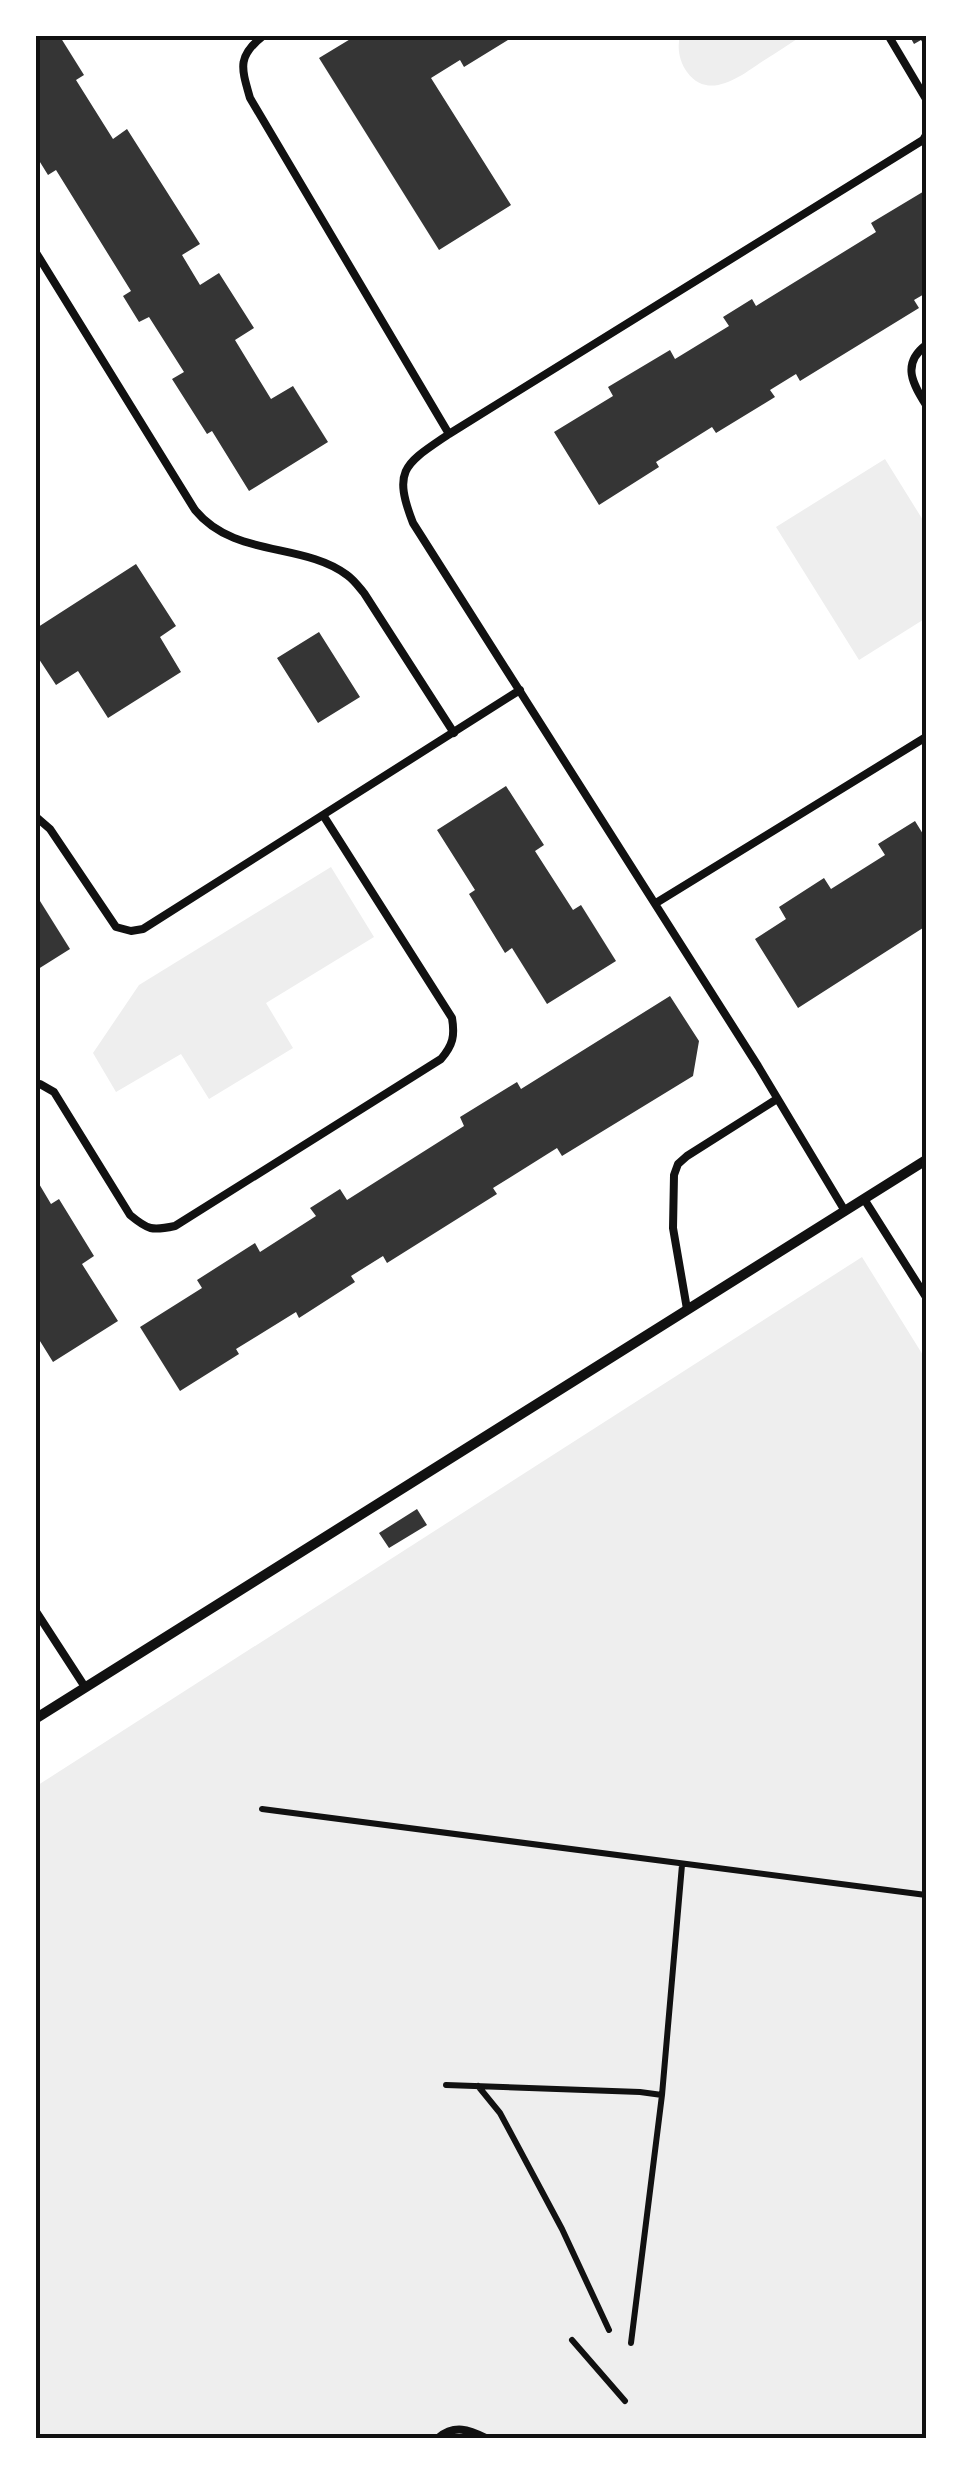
<svg xmlns="http://www.w3.org/2000/svg" width="961" height="2473" font-family="'Exo 2',sans-serif">
  <style>
    .green { fill: #eee }
    .building { fill: #353535 }
    .lines { fill: none; stroke-linecap: round; stroke-linejoin: round }
    .path { stroke: #111; stroke-width: 6 }
    .service { stroke: #111; stroke-width: 8 }
    .minor { stroke: #111; stroke-width: 10 }
    .neatline { fill: none; stroke: #111; stroke-width: 4 }
  </style>
  <rect width="100%" height="100%" fill="#fff"/>
  <!-- green -->
  <path class="green" d="M 680,35 L 803,35 C 790,44 777,52 763,61 C 742,75 709,102 687,72 C 679,61 677,48 680,35 Z
    M 885,459 L 926,525 L 926,618 L 859,660 L 776,527 Z
    M 331,867 L 374,937 L 266,1003 L 293,1048 L 209,1099 L 181,1054 L 116,1092 L 93,1053 L 139,985 Z
    M 862,1257 L 926,1360 L 926,2438 L 35,2438 L 35,1787 Z"/>
  <!-- building -->
  <path class="building" d="M 35,35 L 59,35 L 84,75 L 76,80 L 113,139 L 127,129 L 200,244 L 182,255 L 200,285 L 219,273 L 254,328 L 235,340 L 271,399 L 293,386 L 328,442 L 249,491 L 212,431 L 207,434 L 172,379 L 184,372 L 149,317 L 139,322 L 123,296 L 131,291 L 56,170 L 48,175 L 35,154 Z
    M 357,35 L 516,35 L 464,67 L 460,60 L 431,78 L 511,205 L 439,250 L 319,58 Z
    M 909,35 L 926,35 L 926,48 L 921,40 L 914,44 Z
    M 926,190 L 926,293 L 914,300 L 919,308 L 800,381 L 796,374 L 770,390 L 775,397 L 716,433 L 712,427 L 656,462 L 659,467 L 599,505 L 554,432 L 613,396 L 608,387 L 670,350 L 675,359 L 729,326 L 723,317 L 752,299 L 756,306 L 876,232 L 871,223 Z
    M 136,564 L 176,626 L 160,637 L 181,672 L 108,718 L 78,671 L 56,685 L 35,653 L 35,629 Z
    M 319,632 L 360,697 L 318,723 L 277,658 Z
    M 506,786 L 544,845 L 535,851 L 573,910 L 581,905 L 616,961 L 547,1004 L 512,948 L 505,953 L 469,894 L 475,890 L 437,830 Z
    M 915,821 L 923,834 L 926,832 L 926,926 L 798,1008 L 755,939 L 786,919 L 779,907 L 824,878 L 831,889 L 885,855 L 878,844 Z
    M 35,893 L 70,949 L 35,971 Z
    M 670,996 L 699,1041 L 693,1076 L 562,1156 L 557,1148 L 493,1188 L 497,1194 L 387,1263 L 383,1256 L 351,1276 L 355,1282 L 299,1318 L 296,1312 L 236,1349 L 239,1354 L 180,1391 L 140,1327 L 202,1288 L 197,1280 L 255,1243 L 260,1252 L 316,1216 L 310,1208 L 340,1189 L 347,1200 L 464,1126 L 460,1117 L 517,1082 L 521,1089 Z
    M 35,1177 L 51,1204 L 59,1199 L 94,1256 L 82,1264 L 118,1321 L 53,1362 L 35,1333 Z
    M 417,1509 L 427,1525 L 389,1548 L 379,1533 Z"/>
  <g class="lines">
    <!-- path -->
    <path class="path" d="M 262,1809 L 926,1895
      M 446,2085 L 640,2092 L 662,2095
      M 478,2086 L 500,2113 L 562,2229 L 609,2330
      M 572,2340 L 625,2401
      M 631,2343 L 662,2095 L 682,1865"/>
    <!-- service -->
    <path class="service" d="M 264,35 C 237,56 241,67 250,98 L 449,434
      M 888,35 L 926,99
      M 35,251 L 195,510 C 234,558 303,542 347,575 C 354,580 359,587 364,593 L 454,733
      M 926,345 C 901,364 913,384 926,405
      M 35,816 L 50,829 L 116,927 L 131,931 L 143,929 L 520,690
      M 656,903 L 926,737
      M 35,1085 L 40,1084 L 54,1092 L 130,1215 C 148,1230 152,1231 175,1226 L 441,1059 C 453,1045 455,1036 452,1018 L 323,815
      M 864,1199 L 926,1297
      M 845,1211 L 758,1066 L 413,523 C 392,469 405,464 449,434 L 923,140 L 926,135
      M 687,1309 L 673,1228 L 674,1175 L 678,1164 L 687,1156 L 777,1099
      M 35,1610 L 85,1687
      M 438,2438 C 455,2424 469,2430 486,2438"/>
    <!-- minor -->
    <path class="minor" d="M 35,1719 L 926,1160"/>
  </g>
  <!-- border -->
  <rect width="961" height="2473" fill="none" stroke="#ffffff" stroke-width="75"/>
  <rect x="38" y="38" width="886" height="2398" class="neatline"/>
</svg>
